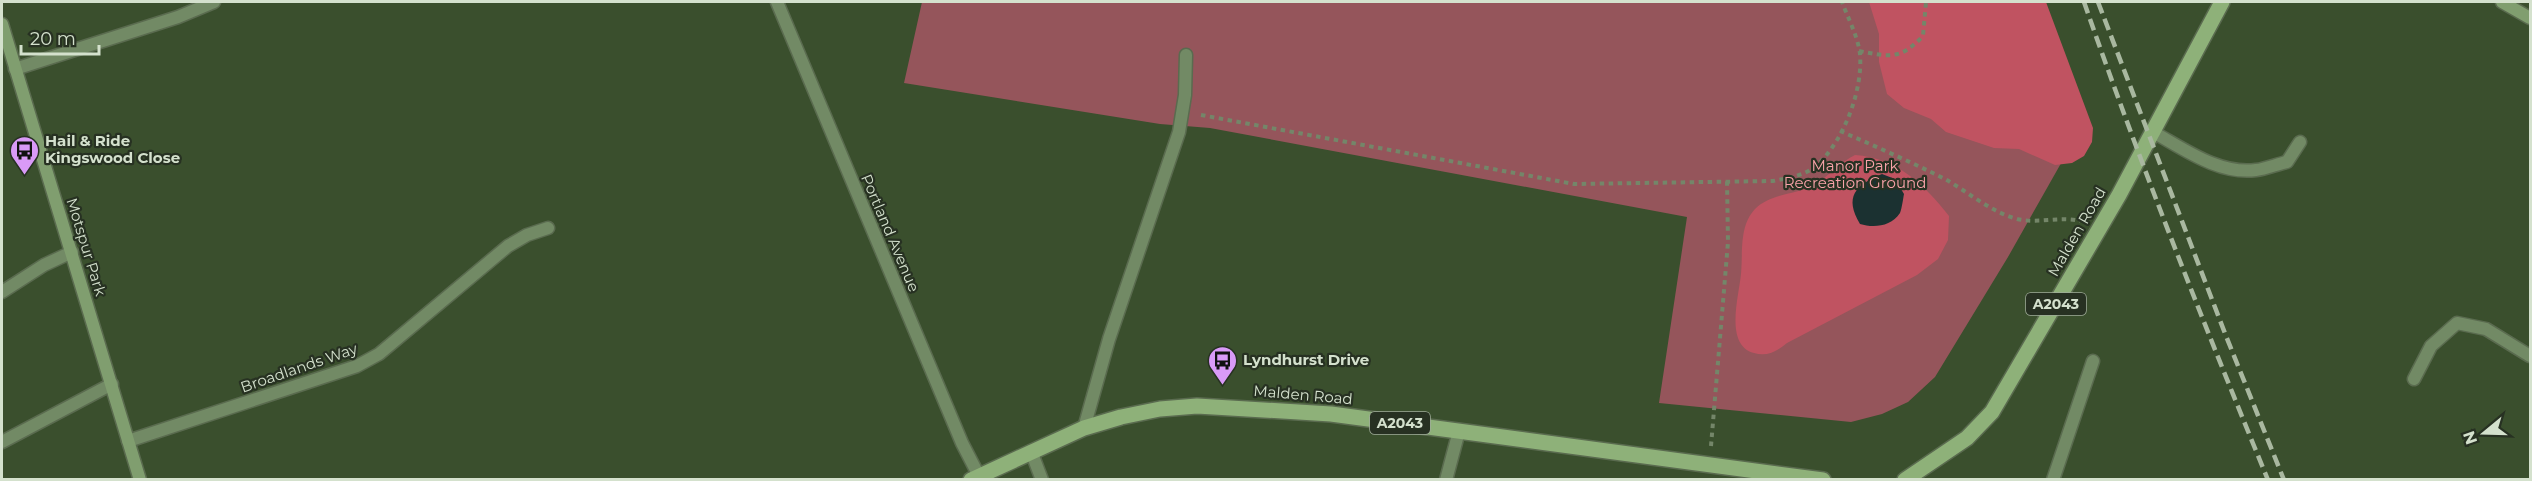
<svg xmlns="http://www.w3.org/2000/svg" width="2532" height="481" font-family="Montserrat,sans-serif">
  <style>
    .green { fill: #95555b }
    .forest { fill: #c05361 }
    .water { fill: #1b3131 }
    .lines { fill: none; stroke-linecap: round; stroke-linejoin: round }
    .lane-casing { stroke: #5a6b4f; stroke-width: 15 }
    .street-casing { stroke: #5a6b4f; stroke-width: 15 }
    .secondary-casing { stroke: #5a6b4f; stroke-width: 15 }
    .primary-casing { stroke: #5a6b4f; stroke-width: 18 }
    .path { stroke: #748669; stroke-width: 4; stroke-dasharray: 4.5 4.5; stroke-linecap: butt }
    .lane { stroke: #728a65; stroke-width: 12 }
    .street { stroke: #728a65; stroke-width: 12 }
    .secondary { stroke: #809e6f; stroke-width: 12 }
    .primary { stroke: #8eb179; stroke-width: 15 }
    .rail { stroke: #a9b8a0; stroke-width: 4.5; stroke-dasharray: 12 6; stroke-linecap: butt }
    .labels { text-anchor: middle; stroke-width: 4.5; stroke-linejoin: round; paint-order: stroke }
    .shield { fill: #273122; stroke: #a0ac9a; stroke-width: 1.5 }
    .shield-label { font-size: 14px; font-weight: bold; fill: #d4e1cd }
    .poi-label { font-size: 15px; font-weight: bold; fill: #d4e1cd; stroke: #273122; text-anchor: start }
    .park-label { font-size: 15px; fill: #f9a3a9; stroke: #273122 }
    .street-label { font-size: 15px; fill: #d4e1cd; stroke: #273122 }
  </style>
  <rect width="100%" height="100%" fill="#3a4f2d"/>
  <!-- green -->
  <path class="green" d="M 922,2 L 2033,2 L 2081,128 L 2008,257 L 1935,377 L 1908,402 L 1882,414 L 1851,422 L 1659,403 L 1687,217 L 1210,128 L 1160,124 L 904,83 Z"/>
  <!-- forest -->
  <path class="forest" d="M 1869,2 L 2046,2 L 2093,128 L 2092,142 L 2084,156 L 2072,163 L 2055,165 L 2019,149 L 1994,148 L 1946,132 L 1931,119 L 1904,108 L 1887,94 L 1879,62 L 1879,34 Z
    M 1855,155 C 1897,158 1924,184 1949,216 L 1948,240 L 1938,259 L 1917,275 L 1787,343 C 1777,351 1767,357 1754,353 C 1724,345 1739,296 1741,274 C 1743,252 1739,226 1755,209 C 1771,193 1796,195 1814,185 C 1829,176 1840,162 1855,155 Z"/>
  <!-- water -->
  <path class="water" d="M 1882,174 L 1895,179 L 1904,194 C 1903,199 1902,208 1900,213 C 1891,227 1873,228 1860,224 C 1844,197 1855,185 1882,174 Z"/>
  <g class="lines">
    <defs>
      <path id="lane" d="M 2153,132 C 2184,149 2219,175 2256,170 C 2266,169 2277,164 2287,162 L 2300,142
        M 2414,379 L 2431,346 L 2457,323 L 2486,329 L 2530,356
        M 1084,428 L 1109,339 L 1179,132 L 1185,95 L 1186,55"/>
      <path id="street" d="M 777,2 L 962,443 L 979,476
        M 15,69 L 178,17 L 214,2
        M 2,292 L 44,265 L 72,252
        M 128,441 L 357,366 L 379,354 L 508,246 L 527,235 L 548,228
        M 2,442 L 112,384
        M 1031,451 L 1042,480
        M 1446,480 L 1459,431
        M 2053,480 L 2093,361"/>
      <path id="secondary" d="M 2502,2 L 2530,18
        M 2,24 L 140,480"/>
      <path id="primary" d="M 971,480 L 1084,428 L 1121,417 L 1160,409 L 1197,406 L 1331,414 L 1823,480
        M 1905,480 L 1967,438 L 1992,412 L 2119,195 L 2222,2"/>
    </defs>
    <!-- lane casing -->
    <use href="#lane" class="lane-casing"/>
    <!-- street casing -->
    <use href="#street" class="street-casing"/>
    <!-- secondary casing -->
    <use href="#secondary" class="secondary-casing"/>
    <!-- primary casing -->
    <use href="#primary" class="primary-casing"/>
    <!-- path -->
    <path class="path" d="M 1859,51 C 1890,57 1900,60 1923,36 L 1926,2
      M 1201,115 L 1574,184 L 1773,181 C 1788,178 1804,176 1816,166 C 1844,141 1863,90 1860,54 C 1858,37 1848,18 1842,2
      M 1840,131 C 1875,146 1911,162 1945,179 C 1968,192 1991,212 2017,219 C 2039,224 2059,216 2080,221
      M 1711,446 L 1728,242 L 1727,181"/>
    <!-- lane -->
    <use href="#lane" class="lane"/>
    <!-- street -->
    <use href="#street" class="street"/>
    <!-- secondary -->
    <use href="#secondary" class="secondary"/>
    <!-- primary -->
    <use href="#primary" class="primary"/>
    <!-- rail -->
    <path class="rail" d="M 2084,2 C 2140,163 2203,322 2268,480
      M 2098,2 L 2226,336 L 2284,480"/>
  </g>
  <!-- icons -->
  <defs>
    <symbol id="bus-pin" viewBox="-11 -11 22 30"><path d="M0 17L-7.5 6A9.5 9.5 0 1 1 7.5 6Z" fill="#d99af7" stroke="#273122"/><path d="M-5-6H5V4H4V6H2V4H-2V6H-4V4H-5ZM-3.5-4V0h7V-4ZM-3.5 1.2v1.5H-2V1.2ZM2 1.2v1.5H3.5V1.2Z" fill="#111"/></symbol>
  </defs>
  <g fill-rule="evenodd">
    <use href="#bus-pin" x="8" y="134" width="33" height="45"/>
    <use href="#bus-pin" x="1206" y="344" width="33" height="45"/>
  </g>
  <g class="labels">
    <!-- shield labels -->
    <g class="shield">
      <rect x="2026" y="293" width="60" height="22" rx="4.5"/>
      <rect x="1370" y="412" width="60" height="22" rx="4.5"/>
    </g>
    <g class="shield-label">
      <text x="2056" y="309">A2043</text>
      <text x="1400" y="428">A2043</text>
    </g>
    <!-- poi labels -->
    <g class="poi-label">
      <text x="45" y="146">Hail &amp; Ride<tspan x="45" dy="17">Kingswood Close</tspan></text>
      <text x="1243" y="365">Lyndhurst Drive</text>
    </g>
    <!-- park labels -->
    <g class="park-label">
      <text x="1855" y="171">Manor Park<tspan x="1855" dy="17">Recreation Ground</tspan></text>
    </g>
    <!-- street labels -->
    <g class="street-label">
      <text transform="translate(2077 232) rotate(-60)" y="5">Malden Road</text>
      <text transform="translate(890 233) rotate(67)" y="5">Portland Avenue</text>
      <text transform="translate(86 247) rotate(73)" y="5">Motspur Park</text>
      <text transform="translate(299 368) rotate(-19)" y="5">Broadlands Way</text>
      <text transform="translate(1303 395) rotate(5)" y="5">Malden Road</text>
    </g>
  </g>
  <!-- border -->
  <rect width="2532" height="481" fill="none" stroke="#d4e1cd" stroke-width="6"/>
  <!-- north arrow -->
  <g transform="translate(2484 433) rotate(251)" stroke="#273122" stroke-width="4.5" paint-order="stroke">
  <path d="M0-4.5L10 22L0 15L-10 22Z" fill="#d4e1cd"/>
  <text y="-9" font-size="16" font-weight="bold" text-anchor="middle" fill="#d4e1cd">N</text>
  </g>
  <!-- scale -->
  <path d="M21 45v9h78v-9" fill="none" stroke="#d4e1cd" stroke-width="3"/>
  <text x="30" y="45" font-size="18" fill="#d4e1cd" stroke="#273122" stroke-width="4.5" paint-order="stroke">20 m</text>
</svg>
